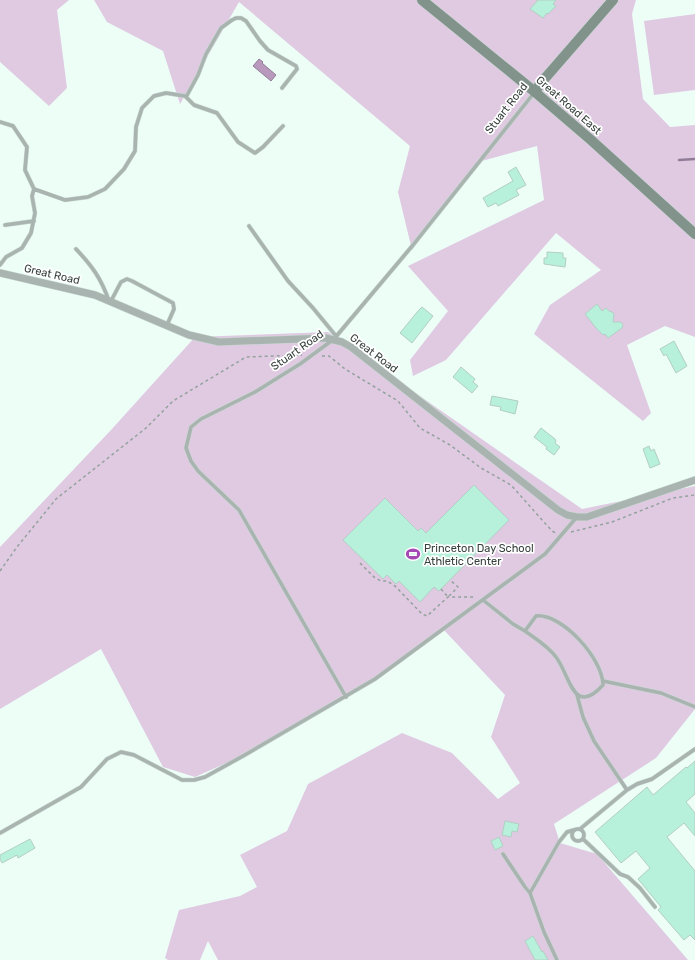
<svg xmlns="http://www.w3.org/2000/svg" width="695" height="960" font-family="Rubik,sans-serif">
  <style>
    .green { fill: #dfcae2 }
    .water { fill: #b998be; stroke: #917d97 }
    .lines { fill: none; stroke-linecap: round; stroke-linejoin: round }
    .stream { stroke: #917d97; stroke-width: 2.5 }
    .building { fill: #b7f0db; stroke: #b3cec4 }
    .lane-casing { stroke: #c8d8d1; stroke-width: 4.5 }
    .street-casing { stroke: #c8d8d1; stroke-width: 8 }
    .secondary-casing { stroke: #c8d8d1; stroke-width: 11 }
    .path { stroke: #93a29c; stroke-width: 1.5; stroke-dasharray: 3 3; stroke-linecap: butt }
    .lane { stroke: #a9b4b0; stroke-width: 3.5 }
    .street { stroke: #a9b4b0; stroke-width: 7 }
    .secondary { stroke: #82938c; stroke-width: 10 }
    .labels { text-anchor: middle; stroke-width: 3.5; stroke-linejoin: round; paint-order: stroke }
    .street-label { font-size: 11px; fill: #343f3b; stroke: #fff }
    .poi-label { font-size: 11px; fill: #343f3b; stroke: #fff; text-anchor: start }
  </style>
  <rect width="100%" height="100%" fill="#edfef7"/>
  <!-- green -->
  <path class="green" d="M 0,0 L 69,0 L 57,10 L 67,88 L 49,106 L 0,62 Z
    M 94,0 L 636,0 L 632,14 L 643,99 L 670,127 L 695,125 L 695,337 L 665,326 L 627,345 L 651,413 L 643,421 L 534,334 L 550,305 L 601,270 L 556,233 L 446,360 L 413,376 L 410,360 L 448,311 L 408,266 L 544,200 L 537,146 L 478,162 L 412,250 L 398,192 L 410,146 L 239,2 L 180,104 L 163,51 L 107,22 Z
    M 695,14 L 695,90 L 654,95 L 644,21 Z
    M 328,332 L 582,509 L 695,486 L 695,709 L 656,758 L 554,824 L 560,843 L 597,854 L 688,960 L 218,960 L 208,941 L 200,960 L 168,960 L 165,958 L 179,910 L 240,896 L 257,887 L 240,855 L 287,831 L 308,784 L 402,733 L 452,753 L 498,799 L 520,783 L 491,737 L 505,695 L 442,628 L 402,662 L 233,760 L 195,777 L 163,767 L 101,649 L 0,709 L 0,547 L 111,430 L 195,337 Z"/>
  <!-- water -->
  <path class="water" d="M 259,59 L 263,62 L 262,63 L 276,75 L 271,81 L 253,66 Z"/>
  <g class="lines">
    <!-- stream -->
    <path class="stream" d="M 679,160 L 695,159"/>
  </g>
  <!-- building -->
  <path class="building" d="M 538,0 L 556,0 L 553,4 L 556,6 L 548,14 L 547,13 L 543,18 L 530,9 Z
    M 516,167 L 526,185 L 516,190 L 519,195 L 498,206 L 496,203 L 488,207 L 483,198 L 513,181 L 508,172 Z
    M 547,252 L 563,253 L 563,258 L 566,258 L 565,267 L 544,264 L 544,258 L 547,258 Z
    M 597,304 L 602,311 L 606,308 L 609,311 L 612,312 L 614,314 L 613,322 L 621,322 L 623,325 L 622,328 L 608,338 L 605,334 L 603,335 L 596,328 L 585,314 Z
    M 422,307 L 433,316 L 412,343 L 400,333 L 418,311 Z
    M 674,341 L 687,366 L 676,373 L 666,354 L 664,356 L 660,349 Z
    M 461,367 L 475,379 L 473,382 L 478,386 L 472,393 L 453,377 Z
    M 492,396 L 518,401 L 515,414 L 500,410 L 501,407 L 490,405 Z
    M 541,428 L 555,439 L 556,441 L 555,443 L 560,447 L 554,455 L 546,449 L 547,447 L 534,437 Z
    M 649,446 L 651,451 L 654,449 L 660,464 L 650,468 L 643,449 Z
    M 474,485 L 509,520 L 439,591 L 434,587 L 420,602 L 399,581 L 396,584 L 387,575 L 383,579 L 343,540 L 385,498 L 418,531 L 421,528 L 426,533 Z
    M 695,761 L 695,794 L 686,802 L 695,813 L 695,836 L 684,823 L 667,837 L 695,871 L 695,940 L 690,935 L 684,940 L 658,910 L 661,907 L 638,879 L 650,868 L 636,851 L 621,863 L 595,832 L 647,787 L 653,795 L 686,767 L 687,768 Z
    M 505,821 L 519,824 L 517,832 L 512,831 L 511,837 L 502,835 Z
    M 499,837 L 503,846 L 495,850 L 491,841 Z
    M 30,839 L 35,848 L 18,858 L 17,855 L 2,863 L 0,859 L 0,855 Z
    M 533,936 L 542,952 L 543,951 L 548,960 L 535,960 L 525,941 Z"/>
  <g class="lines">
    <defs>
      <path id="lane" d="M 186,97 L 198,75 L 206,54 L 221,28 L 232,20 L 236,18 L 241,18 L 246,21 L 260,41 L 268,50 L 296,66 L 297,69 L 282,88
        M 0,122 L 13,126 L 27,147 L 25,170 L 34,189 L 65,200 L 88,197 L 105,189 L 124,169 L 135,151 L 136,127 L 142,108 L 154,96 L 166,93 L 185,96 L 194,105 L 217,113 L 238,142 L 255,153 L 263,147 L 283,126
        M 5,225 L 34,221
        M 249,226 L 288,281 L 313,308 L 336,336
        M 76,249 C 92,266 101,278 109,301
        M 0,265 L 6,257 L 22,248 L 31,233 L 35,213 L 32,196 L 34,189
        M 111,301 L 121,282 L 127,279 L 132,281 L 173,303 L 174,309 L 167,325
        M 483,600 L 513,624 L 525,631 L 536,616 C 562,613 603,659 603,685 C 573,718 570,675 556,657 C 548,646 536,639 525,631
        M 603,681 L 661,693 L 695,707
        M 577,695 L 583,717 L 594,741 L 627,790 L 580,829
        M 346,697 L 239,510 L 198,471 L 191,461 L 186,448 L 191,427 L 201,419 L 255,392 L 300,364 L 334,339 L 413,245 L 534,93
        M 627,790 L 637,784 L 652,779 L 695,749
        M572 835a6 6 0 1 1 12 0a6 6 0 1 1-12 0Z
        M 0,833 L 81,787 L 107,759 L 121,752 L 134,755 L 182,780 L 194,780 L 205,777 L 243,756 L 375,679 L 545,554 L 576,518
        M 583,839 L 620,874 L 628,877 L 640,888 L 655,907
        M 503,854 L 525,887 L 530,893 L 544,932 L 557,960
        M 530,893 L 559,842 L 567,832 L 574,830"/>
      <path id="street" d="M 0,273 L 95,295 L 189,335 L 219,342 L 326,338 L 342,342 L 351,347 L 558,510 L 567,515 L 577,517 L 587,517 L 695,480"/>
      <path id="secondary" d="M 422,0 L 535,92 L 591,140 L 695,234
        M 535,92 L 540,84 L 613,0"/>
    </defs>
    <!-- lane casing -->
    <use href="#lane" class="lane-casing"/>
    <!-- street casing -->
    <use href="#street" class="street-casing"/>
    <!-- secondary casing -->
    <use href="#secondary" class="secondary-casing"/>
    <!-- path -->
    <path class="path" d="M 322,356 L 329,356 L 345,369 L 398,401 L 420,428 L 450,445 L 481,468 L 511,485 L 552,531 L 556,533
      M 571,532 L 612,522 L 673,498 L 695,495
      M 360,563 L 374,577 L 381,581 L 387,581 L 395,586 L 422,614 L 427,616 L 448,597 L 475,597
      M 0,571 L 17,547 L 56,499 L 146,428 L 173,401 L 246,357 L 302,355
      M 441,589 L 448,597 L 458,587 L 450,580"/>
    <!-- lane -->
    <use href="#lane" class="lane"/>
    <!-- street -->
    <use href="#street" class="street"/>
    <!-- secondary -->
    <use href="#secondary" class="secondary"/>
  </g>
  <!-- icons -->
  <defs>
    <symbol id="stadium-bare" viewBox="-9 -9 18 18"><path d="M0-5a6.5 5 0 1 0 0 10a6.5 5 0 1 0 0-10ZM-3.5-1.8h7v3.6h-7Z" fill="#a549b4" stroke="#fff" stroke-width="2.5" paint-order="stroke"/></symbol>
  </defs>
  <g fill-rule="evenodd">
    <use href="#stadium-bare" x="403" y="544" width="20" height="20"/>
  </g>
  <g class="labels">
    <!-- street labels -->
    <g class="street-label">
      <text transform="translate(569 105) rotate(41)" y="4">Great Road East</text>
      <text transform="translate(506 108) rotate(-52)" y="4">Stuart Road</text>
      <text transform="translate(52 274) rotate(13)" y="4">Great Road</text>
      <text transform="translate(297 350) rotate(-35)" y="4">Stuart Road</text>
      <text transform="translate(374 353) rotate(37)" y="4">Great Road</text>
    </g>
    <!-- poi labels -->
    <g class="poi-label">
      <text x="424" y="552">Princeton Day School<tspan x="424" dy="13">Athletic Center</tspan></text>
    </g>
  </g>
</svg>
